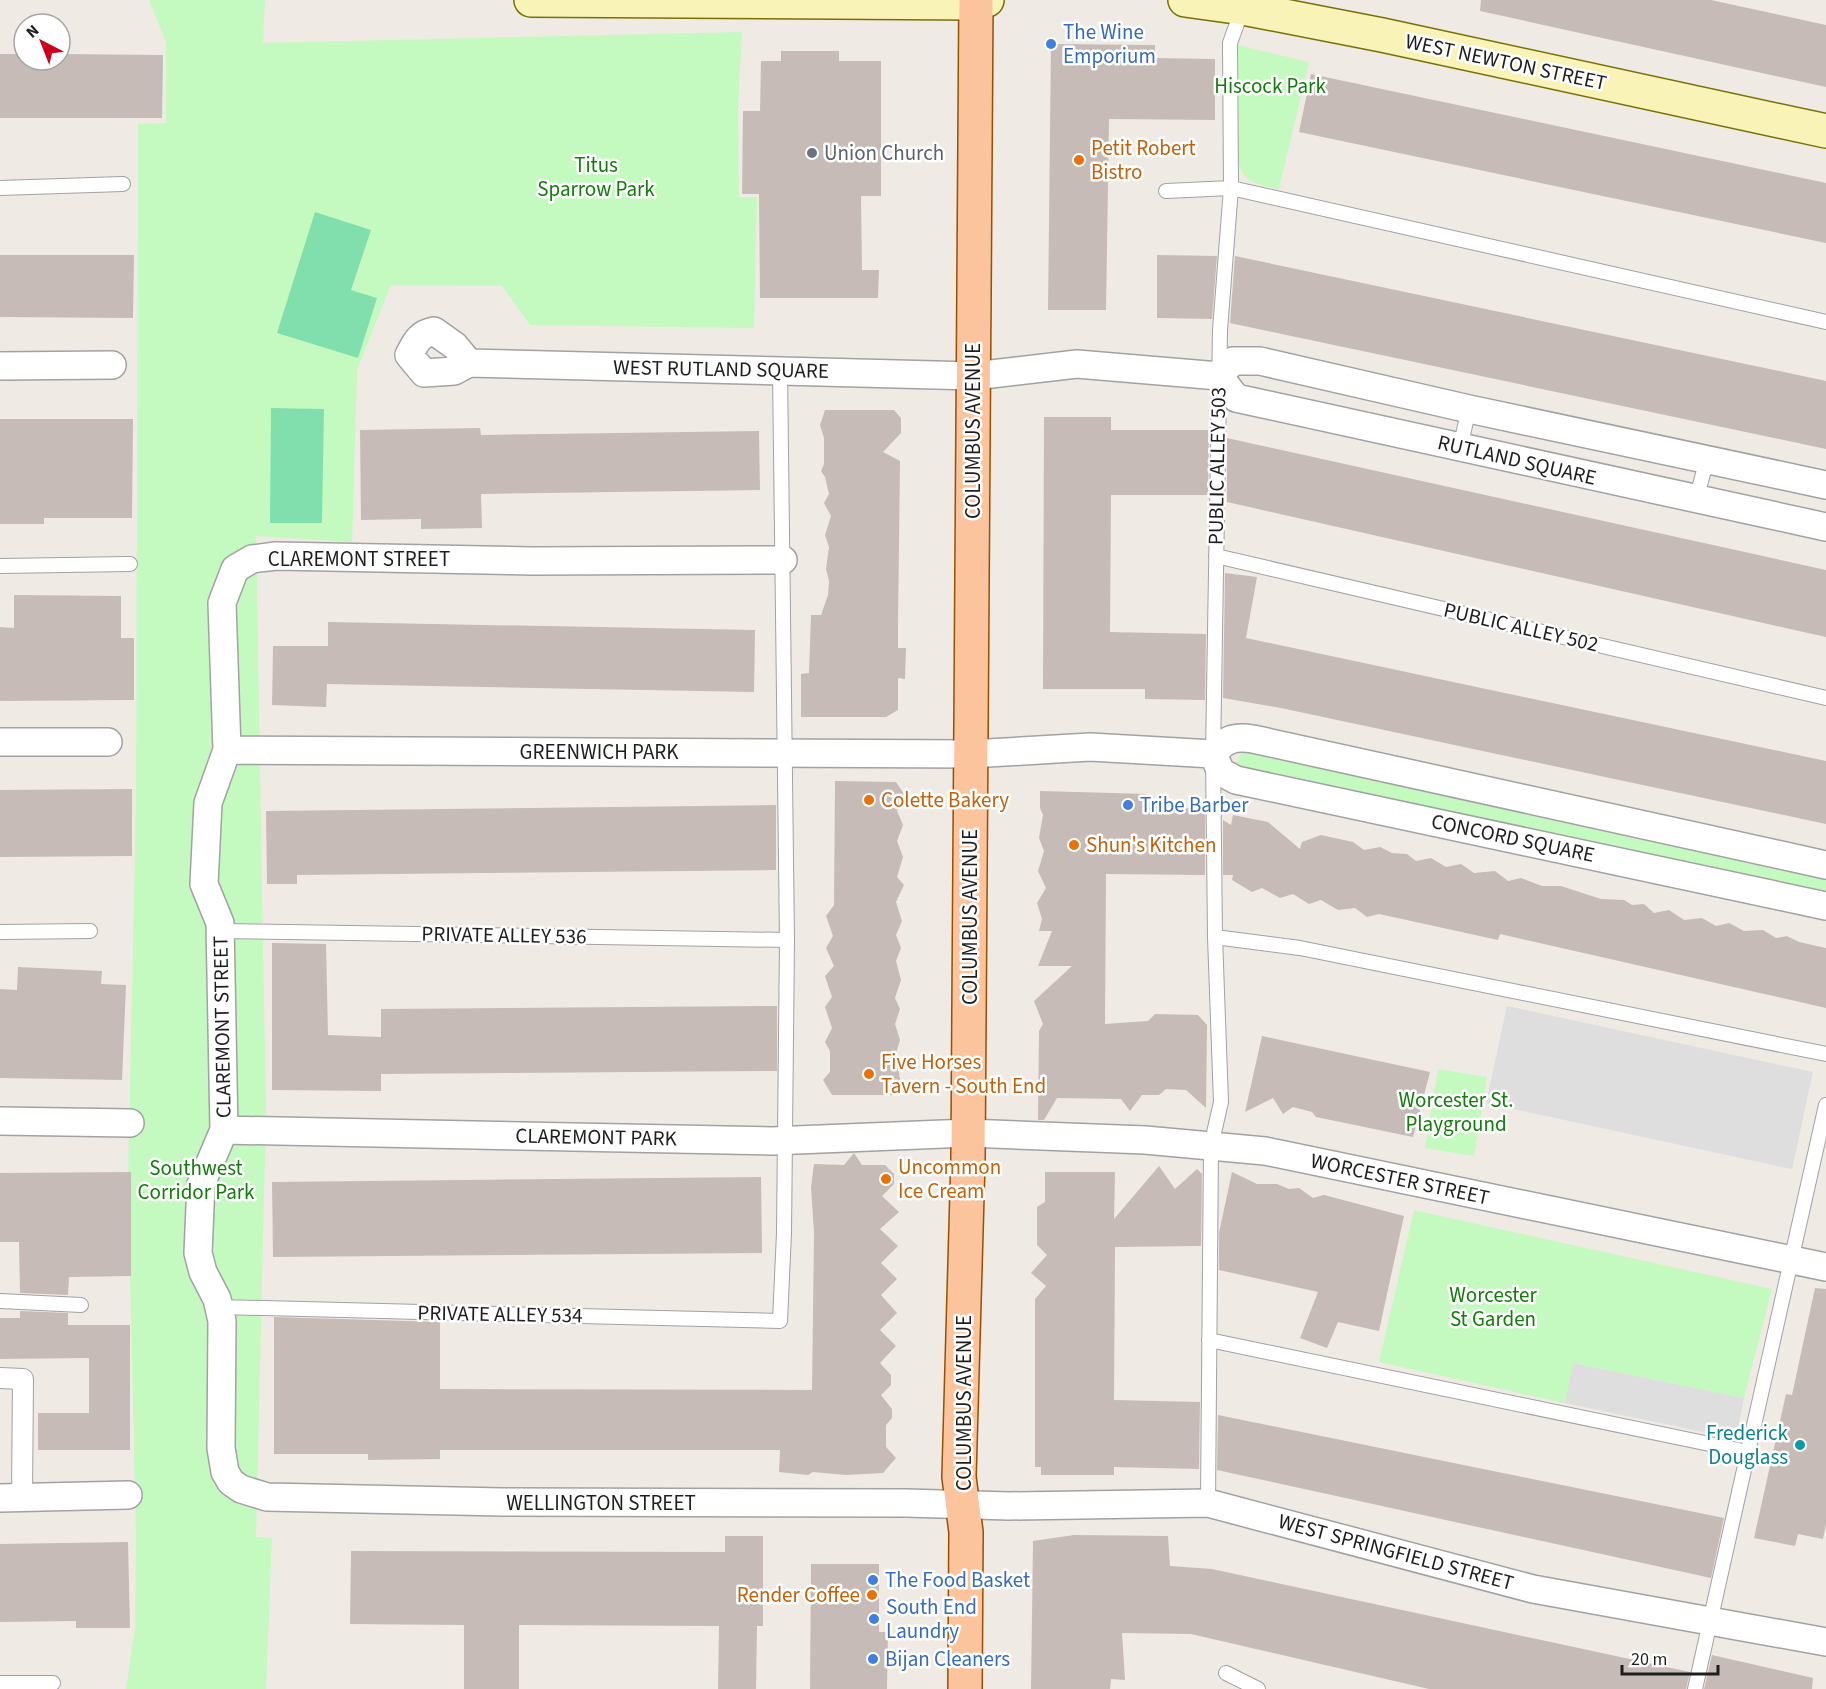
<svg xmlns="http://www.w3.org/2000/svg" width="1826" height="1689" font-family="'Source Sans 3',sans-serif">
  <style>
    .park { fill: #c4fac0 }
    .pitch { fill: #81dfad }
    .parking { fill: #dedede }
    .building { fill: #c7bbb7 }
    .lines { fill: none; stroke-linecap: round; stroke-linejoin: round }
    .service-casing { stroke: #a2a2a2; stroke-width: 16 }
    .pedestrian-casing { stroke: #a2a2a2; stroke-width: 22 }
    .minor-casing { stroke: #a2a2a2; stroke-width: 30 }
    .secondary-casing { stroke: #767104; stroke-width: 36 }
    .primary-casing { stroke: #984f00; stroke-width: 36 }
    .service { stroke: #fff; stroke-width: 14 }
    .pedestrian { stroke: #fff; stroke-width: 20 }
    .minor { stroke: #fff; stroke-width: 27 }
    .secondary { stroke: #faf3b7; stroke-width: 33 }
    .primary { stroke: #fcc49c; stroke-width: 33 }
    .shop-dot { fill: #3f7fe0; stroke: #fff; stroke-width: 2 }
    .worship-dot { fill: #6b7280; stroke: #fff; stroke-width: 2 }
    .food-dot { fill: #e8710a; stroke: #fff; stroke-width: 2 }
    .culture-dot { fill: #0f9aa8; stroke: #fff; stroke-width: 2 }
    .labels { text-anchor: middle; stroke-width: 5; stroke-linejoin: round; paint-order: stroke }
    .shop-label { font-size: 21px; fill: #366cbe; stroke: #fff; text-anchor: start }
    .street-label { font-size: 21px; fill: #1e1e1e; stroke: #fff }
    .park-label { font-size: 21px; fill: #127d0b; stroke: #fff }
    .food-label { font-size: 21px; fill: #c56008; stroke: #fff; text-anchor: start }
    .worship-label { font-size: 21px; fill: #5b616d; stroke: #fff; text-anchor: start }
    .culture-label { font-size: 21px; fill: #0d838f; stroke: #fff; text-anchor: end }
  </style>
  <rect width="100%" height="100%" fill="#efeae4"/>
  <!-- park -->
  <path class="park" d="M 149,0 L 265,0 L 263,43 L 742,32 L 738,108 L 739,197 L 757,197 L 754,328 L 530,325 L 502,286 L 391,285 L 357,370 L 352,542 L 256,536 L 266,1114 L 256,1537 L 272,1538 L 266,1689 L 126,1689 L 135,1628 L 136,1539 L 128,1179 L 136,808 L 138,124 L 166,123 L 166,42 Z
    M 1238,45 L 1309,62 L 1279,189 C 1266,186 1249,185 1242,172 C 1231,152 1238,71 1238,45 Z
    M 1242,749 L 1826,876 L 1826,893 L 1236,766 Z
    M 1438,1069 L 1487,1077 L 1474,1156 L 1425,1148 Z
    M 1414,1210 L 1772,1289 L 1744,1398 L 1574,1363 L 1565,1403 L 1379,1362 Z"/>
  <!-- pitch -->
  <path class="pitch" d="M 315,212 L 371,230 L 351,290 L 377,298 L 358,358 L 277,333 Z
    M 271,408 L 324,409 L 322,523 L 270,523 Z"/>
  <!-- parking -->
  <path class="parking" d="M 1507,1006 L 1813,1072 L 1792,1169 L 1486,1103 Z
    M 1573,1363 L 1744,1398 L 1736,1439 L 1565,1403 Z"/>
  <!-- building -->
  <path class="building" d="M 1481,0 L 1711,0 L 1826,25 L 1826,87 L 1480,11 Z
    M 1051,44 L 1155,45 L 1155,58 L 1215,59 L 1215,120 L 1109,119 L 1106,310 L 1048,310 Z
    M 781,51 L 839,51 L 839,61 L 881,61 L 881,196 L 861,196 L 862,270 L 879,270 L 878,298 L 760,298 L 759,194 L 742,194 L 743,111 L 760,111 L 761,61 L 781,61 Z
    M 0,54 L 24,54 L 24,60 L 60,60 L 60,54 L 163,55 L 162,118 L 0,118 Z
    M 1311,74 L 1826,183 L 1826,243 L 1299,132 Z
    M 0,255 L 134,255 L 133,318 L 0,317 Z
    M 1157,255 L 1217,256 L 1212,319 L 1157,318 Z
    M 1235,256 L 1826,381 L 1826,449 L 1230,323 Z
    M 825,410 L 894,410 L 901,418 L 901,433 L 883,452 L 900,461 L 898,623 L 898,648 L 906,648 L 905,679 L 898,678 L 898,710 L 886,717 L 801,717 L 801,674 L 809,673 L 811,615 L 821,615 L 828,595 L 829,581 L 826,569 L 829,547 L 825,535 L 831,516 L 824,503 L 829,494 L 825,477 L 821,471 L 824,464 L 824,438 L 820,425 Z
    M 1044,417 L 1111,417 L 1111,430 L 1209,430 L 1208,495 L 1111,495 L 1110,632 L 1206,634 L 1205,700 L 1145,699 L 1145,689 L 1043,689 Z
    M 0,419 L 133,419 L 132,518 L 44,518 L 44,524 L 0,524 Z
    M 480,428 L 481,435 L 759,431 L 760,490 L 481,494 L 482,528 L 421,529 L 421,519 L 361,520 L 360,430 Z
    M 1227,438 L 1826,570 L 1826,637 L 1227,502 Z
    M 1225,573 L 1257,577 L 1246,638 L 1826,761 L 1826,824 L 1281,708 L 1223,698 Z
    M 14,595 L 121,596 L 121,638 L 134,638 L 134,700 L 0,701 L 0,627 L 14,628 Z
    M 328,622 L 755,630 L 754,692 L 327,684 L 326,707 L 272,705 L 273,646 L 328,646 Z
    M 835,781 L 896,782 L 904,794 L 903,802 L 897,811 L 903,825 L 897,841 L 903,857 L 897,877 L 904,885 L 896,902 L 902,921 L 896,935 L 901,948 L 896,961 L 901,980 L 895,998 L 900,1009 L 895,1024 L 900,1040 L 896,1053 L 900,1080 L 893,1095 L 832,1095 L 823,1080 L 830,1072 L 830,1051 L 825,1042 L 832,1028 L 825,1007 L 832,997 L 825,976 L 834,966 L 826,948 L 833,936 L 826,916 L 834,905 Z
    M 132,789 L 132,856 L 0,857 L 0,790 Z
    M 1040,791 L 1148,794 L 1147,800 L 1173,803 L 1181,808 L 1205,809 L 1205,875 L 1106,874 L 1105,1024 L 1148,1021 L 1155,1014 L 1198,1015 L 1207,1025 L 1206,1108 L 1186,1090 L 1166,1089 L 1159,1095 L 1142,1095 L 1130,1111 L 1121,1099 L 1057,1098 L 1044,1120 L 1038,1120 L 1039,1031 L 1043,1024 L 1034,1001 L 1072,966 L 1038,966 L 1052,931 L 1039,931 L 1042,919 L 1037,903 L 1046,888 L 1038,871 L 1044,851 L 1039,838 L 1043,815 L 1040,808 Z
    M 776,805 L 776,870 L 297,875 L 297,884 L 267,884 L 266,811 Z
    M 1233,815 L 1268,822 L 1300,849 L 1302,842 L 1321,835 L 1353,842 L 1364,850 L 1380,847 L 1392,853 L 1407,854 L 1416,861 L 1431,858 L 1446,867 L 1461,864 L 1474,873 L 1495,871 L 1508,881 L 1521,878 L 1542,886 L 1561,886 L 1601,899 L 1624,900 L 1632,905 L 1644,904 L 1654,913 L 1669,910 L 1684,920 L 1702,918 L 1716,926 L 1729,923 L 1744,931 L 1763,930 L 1776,938 L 1787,936 L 1799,942 L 1826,948 L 1826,1008 L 1500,934 L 1498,940 L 1379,914 L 1367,917 L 1355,908 L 1338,910 L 1321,900 L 1309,904 L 1293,894 L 1280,898 L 1262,888 L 1252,892 L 1232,880 L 1233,875 L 1223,875 L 1223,820 L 1231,825 Z
    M 272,943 L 326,944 L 328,1035 L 381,1037 L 381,1009 L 777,1006 L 777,1071 L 381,1074 L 381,1091 L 272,1090 Z
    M 18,967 L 102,971 L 101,984 L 126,985 L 122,1080 L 0,1078 L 0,989 L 17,990 Z
    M 1262,1036 L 1430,1072 L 1413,1137 L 1316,1117 L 1312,1112 L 1293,1107 L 1283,1114 L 1273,1098 L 1245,1112 Z
    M 854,1153 L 862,1165 L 885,1165 L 894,1174 L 894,1184 L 882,1196 L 899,1212 L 880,1229 L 898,1246 L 881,1263 L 897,1279 L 881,1295 L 897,1313 L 880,1330 L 896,1346 L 880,1363 L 891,1375 L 891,1385 L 881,1395 L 892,1409 L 892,1418 L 886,1425 L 886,1447 L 896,1458 L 883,1473 L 846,1475 L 813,1472 L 808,1475 L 779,1472 L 780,1450 L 440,1450 L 440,1459 L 368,1460 L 368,1454 L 274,1454 L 274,1317 L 440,1322 L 440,1389 L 812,1390 L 814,1233 L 811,1187 L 814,1164 L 844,1165 Z
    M 1159,1166 L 1175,1189 L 1197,1169 L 1202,1174 L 1201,1246 L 1115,1247 L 1114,1400 L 1200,1402 L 1199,1469 L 1114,1467 L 1114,1475 L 1041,1475 L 1041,1467 L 1035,1467 L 1035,1299 L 1046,1286 L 1031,1273 L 1047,1255 L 1037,1245 L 1037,1207 L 1045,1202 L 1045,1172 L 1115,1172 L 1114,1219 Z
    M 131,1172 L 131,1276 L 69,1277 L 68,1295 L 20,1293 L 19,1242 L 0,1242 L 0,1173 Z
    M 1232,1172 L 1257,1184 L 1277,1184 L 1289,1189 L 1299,1188 L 1313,1198 L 1324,1195 L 1404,1216 L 1379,1331 L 1338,1322 L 1327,1348 L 1300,1338 L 1318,1292 L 1219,1270 L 1219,1233 Z
    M 761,1177 L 762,1253 L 273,1257 L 272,1182 Z
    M 1815,1288 L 1826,1289 L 1826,1524 L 1823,1539 L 1798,1534 L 1795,1546 L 1754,1538 L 1786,1394 L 1792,1395 Z
    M 20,1311 L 68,1313 L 68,1325 L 130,1325 L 130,1450 L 38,1450 L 38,1413 L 89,1413 L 89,1358 L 0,1359 L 0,1318 L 20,1318 Z
    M 1218,1415 L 1724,1518 L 1711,1578 L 1217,1470 Z
    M 1074,1535 L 1168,1536 L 1170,1566 L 1212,1569 L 1690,1672 L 1686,1689 L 1429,1689 L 1191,1634 L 1122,1633 L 1125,1680 L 1111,1679 L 1110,1689 L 1031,1689 L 1033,1541 Z
    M 725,1536 L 763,1536 L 763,1626 L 757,1626 L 756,1689 L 718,1689 L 719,1626 L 519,1625 L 519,1689 L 464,1689 L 464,1625 L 350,1624 L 351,1551 L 725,1552 Z
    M 128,1542 L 130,1628 L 76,1628 L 76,1621 L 0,1622 L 0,1544 Z
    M 811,1564 L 879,1564 L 879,1632 L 888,1632 L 887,1689 L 810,1689 Z
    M 1712,1655 L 1813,1678 L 1812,1689 L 1704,1689 Z"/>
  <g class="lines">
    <defs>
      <path id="service" d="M 1243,7 L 1230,43 L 1231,188 L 1220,330 L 1213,754 L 1215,937 L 1300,948 L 1826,1054
        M 0,188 L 123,184
        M 1166,191 L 1231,188 L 1826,322
        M 1460,447 L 1469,409
        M 1696,500 L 1707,459
        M 1216,556 L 1826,698
        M 0,566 L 130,564
        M 221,931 L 787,940
        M 0,932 L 90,931
        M 0,1301 L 81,1305
        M 220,1307 L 780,1321 L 784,1233 L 787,940 L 780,370
        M 1209,1340 L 1748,1452 L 1826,1105
        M 1208,1503 L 1211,1146 L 1221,1102 L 1215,937
        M 1226,1673 L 1258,1689
        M 0,1683 L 53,1683
        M 1695,1689 L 1748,1452"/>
      <path id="pedestrian" d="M 0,1378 L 23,1379 L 22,1497"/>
      <path id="minor" d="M 469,363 L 455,346 L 434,331 C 419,334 416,342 409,355 L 424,373 L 454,371 L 469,363 L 974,376 L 1077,364 L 1219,376
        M 0,366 L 112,365
        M 1219,376 L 1236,398 L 1826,527
        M 1219,376 L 1233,361 L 1260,361 L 1469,409 L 1826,485
        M 783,560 L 532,561 L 276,556 L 252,559 L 235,569 L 222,603 L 227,750 L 208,803 L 204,884 L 220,923 L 224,1130 L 201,1184 L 198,1253 L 203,1272 L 217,1299 L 222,1321 L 221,1448 L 225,1472 L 231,1482 L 241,1489 L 267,1497 L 503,1502 L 906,1503 L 1009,1506 L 1208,1503 L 1533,1589 L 1826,1642
        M 0,742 L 108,742
        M 227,750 L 971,754 L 1090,747 L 1213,754
        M 1213,754 L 1221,772 L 1236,780 L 1826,906
        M 1213,754 C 1225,739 1234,736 1253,739 L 1826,865
        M 0,1121 L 130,1123
        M 224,1130 L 772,1141 L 968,1133 L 1145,1140 L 1265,1151 L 1826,1267
        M 0,1498 L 128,1495"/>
      <path id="secondary" d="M 531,0 L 976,3 L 987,0
        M 1185,0 L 1243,8 L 1382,35 L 1826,131"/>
      <path id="primary" d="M 965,1689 L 966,1532 L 959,1477 L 968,1159 L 976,0"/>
    </defs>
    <!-- service casing -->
    <use href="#service" class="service-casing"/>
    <!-- pedestrian casing -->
    <use href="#pedestrian" class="pedestrian-casing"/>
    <!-- minor casing -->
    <use href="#minor" class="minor-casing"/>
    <!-- secondary casing -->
    <use href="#secondary" class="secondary-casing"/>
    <!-- primary casing -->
    <use href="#primary" class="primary-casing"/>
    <!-- service -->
    <use href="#service" class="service"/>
    <!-- pedestrian -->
    <use href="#pedestrian" class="pedestrian"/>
    <!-- minor -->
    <use href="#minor" class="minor"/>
    <!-- secondary -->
    <use href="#secondary" class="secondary"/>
    <!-- primary -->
    <use href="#primary" class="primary"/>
  </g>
  <!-- markers -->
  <g class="shop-dot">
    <circle cx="1051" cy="44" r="6"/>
    <circle cx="1128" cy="805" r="6"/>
    <circle cx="873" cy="1580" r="6"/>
    <circle cx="874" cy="1619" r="6"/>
    <circle cx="873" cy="1659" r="6"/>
  </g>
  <circle class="worship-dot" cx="812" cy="153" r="6"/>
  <g class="food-dot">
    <circle cx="1079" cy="160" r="6"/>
    <circle cx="869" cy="800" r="6"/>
    <circle cx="1074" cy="845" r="6"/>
    <circle cx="869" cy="1074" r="6"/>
    <circle cx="886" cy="1179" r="6"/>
    <circle cx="872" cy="1595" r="6"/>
  </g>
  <circle class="culture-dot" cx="1800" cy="1445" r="6"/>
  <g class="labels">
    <!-- shop labels -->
    <g class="shop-label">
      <text x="1063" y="39">The Wine<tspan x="1063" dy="24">Emporium</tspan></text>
      <text x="1140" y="812">Tribe Barber</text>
      <text x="885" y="1587">The Food Basket</text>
      <text x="886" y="1614">South End<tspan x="886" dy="24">Laundry</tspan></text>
      <text x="885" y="1666">Bijan Cleaners</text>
    </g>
    <!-- street labels -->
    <g class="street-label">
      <text transform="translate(1506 62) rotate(12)" y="7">WEST NEWTON STREET</text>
      <text transform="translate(721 369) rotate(1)" y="7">WEST RUTLAND SQUARE</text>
      <text transform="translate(973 431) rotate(-90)" y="7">COLUMBUS AVENUE</text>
      <text transform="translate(1517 460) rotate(13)" y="7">RUTLAND SQUARE</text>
      <text transform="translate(1217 466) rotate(-89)" y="7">PUBLIC ALLEY 503</text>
      <text x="359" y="566">CLAREMONT STREET</text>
      <text transform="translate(1521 627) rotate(13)" y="7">PUBLIC ALLEY 502</text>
      <text x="599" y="759">GREENWICH PARK</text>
      <text transform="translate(1513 838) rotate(12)" y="7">CONCORD SQUARE</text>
      <text transform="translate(970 917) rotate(-90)" y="7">COLUMBUS AVENUE</text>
      <text transform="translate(504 935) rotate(1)" y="7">PRIVATE ALLEY 536</text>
      <text transform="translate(222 1027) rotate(-91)" y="7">CLAREMONT STREET</text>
      <text transform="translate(596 1137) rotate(1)" y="7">CLAREMONT PARK</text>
      <text transform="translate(1400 1179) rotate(12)" y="7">WORCESTER STREET</text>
      <text transform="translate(500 1314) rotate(1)" y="7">PRIVATE ALLEY 534</text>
      <text transform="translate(964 1403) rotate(-90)" y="7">COLUMBUS AVENUE</text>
      <text x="601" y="1510">WELLINGTON STREET</text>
      <text transform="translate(1396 1552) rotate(15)" y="7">WEST SPRINGFIELD STREET</text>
    </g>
    <!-- park labels -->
    <g class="park-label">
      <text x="1270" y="93">Hiscock Park</text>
      <text x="596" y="172">Titus<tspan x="596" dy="24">Sparrow Park</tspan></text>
      <text x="1456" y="1107">Worcester St.<tspan x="1456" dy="24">Playground</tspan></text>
      <text x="196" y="1175">Southwest<tspan x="196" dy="24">Corridor Park</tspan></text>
      <text x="1493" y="1302">Worcester<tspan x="1493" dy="24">St Garden</tspan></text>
    </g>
    <!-- food labels -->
    <g class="food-label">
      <text x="1091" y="155">Petit Robert<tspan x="1091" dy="24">Bistro</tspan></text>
      <text x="881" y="807">Colette Bakery</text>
      <text x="1086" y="852">Shun's Kitchen</text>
      <text x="881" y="1069">Five Horses<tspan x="881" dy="24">Tavern - South End</tspan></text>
      <text x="898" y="1174">Uncommon<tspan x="898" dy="24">Ice Cream</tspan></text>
      <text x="860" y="1602" text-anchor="end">Render Coffee</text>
    </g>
    <!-- worship labels -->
    <g class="worship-label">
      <text x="824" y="160">Union Church</text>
    </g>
    <!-- culture labels -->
    <g class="culture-label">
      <text x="1788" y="1440">Frederick<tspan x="1788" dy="24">Douglass</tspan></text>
    </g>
  </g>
  <!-- north arrow -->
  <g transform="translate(42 42) rotate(318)"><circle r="28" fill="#ffffff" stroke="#a5a5a5" stroke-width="1.5"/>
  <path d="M0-4.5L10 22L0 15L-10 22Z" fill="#cc001e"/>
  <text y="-9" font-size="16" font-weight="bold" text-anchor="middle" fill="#1e1e1e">N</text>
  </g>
  <!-- scale -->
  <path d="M1622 1665v9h96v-9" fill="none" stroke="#1e1e1e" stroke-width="3"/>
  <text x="1631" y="1665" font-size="18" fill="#1e1e1e" stroke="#ffffff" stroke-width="4.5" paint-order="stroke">20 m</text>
</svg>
